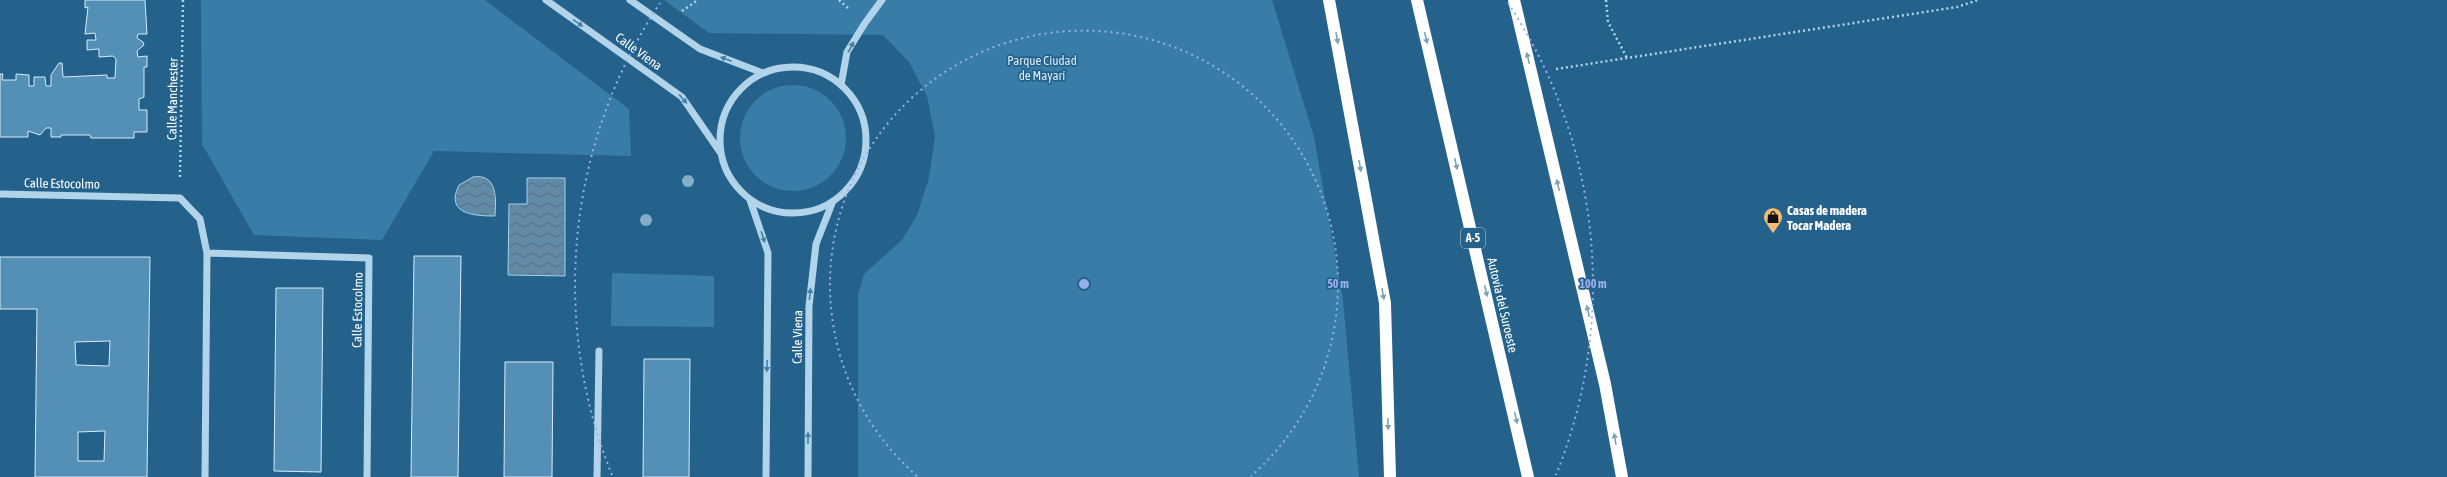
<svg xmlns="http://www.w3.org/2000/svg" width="2447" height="477" font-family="'Asap Condensed',sans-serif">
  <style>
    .green { fill: #387da8 }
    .water { fill: url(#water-waves); stroke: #a5d1eb }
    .building { fill: #5490b6; stroke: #d6ebf8; fill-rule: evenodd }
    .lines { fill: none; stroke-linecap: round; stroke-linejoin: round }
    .path { stroke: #b1d4ea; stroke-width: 2.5; stroke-dasharray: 2 3; stroke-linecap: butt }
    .minor { stroke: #b1d4ea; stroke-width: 7 }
    .highway { stroke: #fff; stroke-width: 12 }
    .tree { fill: #86adc7 }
    .oneway { fill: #477ea3 }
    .oneway2 { fill: #7ca1b9 }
    .ring { fill: none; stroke: #99afed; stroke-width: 2; stroke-dasharray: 2 4 }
    .labels { text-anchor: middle; stroke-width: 3.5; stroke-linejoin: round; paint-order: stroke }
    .shield { fill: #24628b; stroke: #bdd0dc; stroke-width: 1 }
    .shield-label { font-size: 12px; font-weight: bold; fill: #fff }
    .street-label { font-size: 13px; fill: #fff; stroke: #24628b }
    .park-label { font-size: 13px; fill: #d6ebf8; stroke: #24628b }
    .poi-label { font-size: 13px; font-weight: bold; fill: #fff; stroke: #24628b; text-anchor: start }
    .centre { fill: #99afed; stroke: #24628b; stroke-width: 2 }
    .ring-label { font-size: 12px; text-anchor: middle; font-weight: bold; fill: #99afed; stroke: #24628b; stroke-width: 3.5; stroke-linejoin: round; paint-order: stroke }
  </style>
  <defs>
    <pattern id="water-waves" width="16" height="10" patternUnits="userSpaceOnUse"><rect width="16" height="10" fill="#618aa6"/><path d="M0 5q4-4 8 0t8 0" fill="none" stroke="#597182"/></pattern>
  </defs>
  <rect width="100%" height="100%" fill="#24628b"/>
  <!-- green -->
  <path class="green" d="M 201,0 L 485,0 L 629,109 L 631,156 L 434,151 L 382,240 L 254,235 L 202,144 Z
    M 664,0 L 1272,0 L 1314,137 L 1343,300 L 1359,477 L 858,477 L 858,295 L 864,274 L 902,240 L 917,215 L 929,178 L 935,137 L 927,96 L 909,62 L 883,35 L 709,33 Z
    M740 138a53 53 0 1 1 106 0a53 53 0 1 1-106 0Z
    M 612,273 L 714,276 L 714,327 L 611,326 Z"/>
  <!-- water -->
  <path class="water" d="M 473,177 C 498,173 496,200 495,216 C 476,216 444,215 459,185 Z
    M 527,178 L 565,178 L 565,276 L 508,275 L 509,204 L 527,204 Z"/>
  <!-- building -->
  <path class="building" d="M 85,0 L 145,0 L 147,34 L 138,34 L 137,38 L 143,42 L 144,45 L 137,51 L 138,57 L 147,56 L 147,67 L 144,67 L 144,97 L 139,99 L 139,110 L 147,110 L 147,132 L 134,132 L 134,138 L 91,138 L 90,135 L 61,135 L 61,137 L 51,137 L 51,128 L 46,128 L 40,135 L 28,131 L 28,137 L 0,137 L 0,74 L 3,74 L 2,80 L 16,80 L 16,74 L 29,75 L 29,86 L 34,86 L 34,77 L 45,77 L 46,86 L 51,86 L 51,75 L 59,63 L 62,63 L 63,77 L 107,75 L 107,78 L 115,78 L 116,59 L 113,56 L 99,57 L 99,49 L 87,50 L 87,40 L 96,40 L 95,33 L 85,34 L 88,7 L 85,8 Z
    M 414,256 L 461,256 L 458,477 L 411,477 Z
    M 0,257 L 150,257 L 147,477 L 35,477 L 37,309 L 0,309 ZM 110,341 L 109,366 L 76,365 L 75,342 ZM 105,431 L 104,461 L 78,461 L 78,432 Z
    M 276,288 L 323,288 L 321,472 L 274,471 Z
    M 644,359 L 690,359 L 689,477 L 643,477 Z
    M 505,362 L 553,362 L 552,477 L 504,477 Z"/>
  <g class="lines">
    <!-- path -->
    <path class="path" d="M 839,0 L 849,9
      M 1606,0 L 1608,22 L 1627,58
      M 682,11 L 698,0
      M 1556,69 L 1957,7 L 1978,0
      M 180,177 L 183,0"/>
    <!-- minor -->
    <path class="minor" d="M 546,0 L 682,97 L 720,152
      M 630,0 L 700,49 L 763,73
      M720 140a73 73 0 1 1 146 0a73 73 0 1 1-146 0Z
      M 841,85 L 847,52 L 865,23 L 882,0
      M 0,194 L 180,198 L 200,219 L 207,253 L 205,477
      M 750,200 L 768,253 L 766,477
      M 207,253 L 369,258 L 367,477
      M 597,477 L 599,351
      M 808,477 L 809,306 L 816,244 L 833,201"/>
    <!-- highway -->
    <path class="highway" d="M 1329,0 L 1385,303 L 1390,477
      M 1417,0 L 1528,477
      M 1514,0 L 1605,384 L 1622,477"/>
  </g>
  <!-- trees -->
  <g class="tree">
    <circle cx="688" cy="181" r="6"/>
    <circle cx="646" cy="220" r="6"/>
  </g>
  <!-- one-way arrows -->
  <defs><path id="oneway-solid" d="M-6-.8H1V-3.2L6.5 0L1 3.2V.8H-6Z"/></defs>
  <g class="oneway">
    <use href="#oneway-solid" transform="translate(578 23) rotate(35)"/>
    <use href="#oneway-solid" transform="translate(851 47) rotate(-62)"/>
    <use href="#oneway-solid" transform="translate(726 59) rotate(-159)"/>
    <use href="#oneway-solid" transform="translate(683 99) rotate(49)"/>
    <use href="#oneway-solid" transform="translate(763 237) rotate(72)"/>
    <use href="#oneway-solid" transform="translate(810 294) rotate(-84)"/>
    <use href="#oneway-solid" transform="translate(767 366) rotate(91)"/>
    <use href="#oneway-solid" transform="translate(808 438) rotate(-90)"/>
  </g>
  <g class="oneway2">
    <use href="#oneway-solid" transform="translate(1337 38) rotate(80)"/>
    <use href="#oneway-solid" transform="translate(1426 38) rotate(77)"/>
    <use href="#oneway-solid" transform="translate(1528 58) rotate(-103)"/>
    <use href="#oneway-solid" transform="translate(1456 164) rotate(77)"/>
    <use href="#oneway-solid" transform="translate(1360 166) rotate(80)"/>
    <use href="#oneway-solid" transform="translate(1558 185) rotate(-103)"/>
    <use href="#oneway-solid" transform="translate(1486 291) rotate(77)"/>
    <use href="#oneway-solid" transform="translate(1383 294) rotate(80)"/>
    <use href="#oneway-solid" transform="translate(1588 311) rotate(-103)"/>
    <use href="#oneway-solid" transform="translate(1516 418) rotate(77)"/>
    <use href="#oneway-solid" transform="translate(1388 424) rotate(88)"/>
    <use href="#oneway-solid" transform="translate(1615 439) rotate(-100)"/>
  </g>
  <!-- distance rings -->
  <g class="ring">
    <path d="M917 476A254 254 0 1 1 1251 476"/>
    <path d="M612 475A509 509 0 0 1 660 3M1508 3A509 509 0 0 1 1556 475"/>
  </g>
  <!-- icons -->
  <defs>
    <symbol id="shop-pin" viewBox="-11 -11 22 30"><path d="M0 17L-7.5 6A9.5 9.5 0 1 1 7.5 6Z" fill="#f5bb74" stroke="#24628b"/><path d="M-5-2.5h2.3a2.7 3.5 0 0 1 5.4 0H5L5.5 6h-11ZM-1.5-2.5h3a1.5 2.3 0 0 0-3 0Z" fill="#111"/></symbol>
  </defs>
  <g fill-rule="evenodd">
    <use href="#shop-pin" x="1762" y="206" width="22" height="30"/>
  </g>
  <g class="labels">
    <!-- shield labels -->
    <rect class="shield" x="1461" y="228" width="24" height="20" rx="3"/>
    <g class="shield-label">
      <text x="1473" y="242">A-5</text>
    </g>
    <!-- street labels -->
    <g class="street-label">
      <text transform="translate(639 51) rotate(36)" y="5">Calle Viena</text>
      <text transform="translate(172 99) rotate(-89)" y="5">Calle Manchester</text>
      <text transform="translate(62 183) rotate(1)" y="5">Calle Estocolmo</text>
      <text transform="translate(1503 305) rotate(77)" y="5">Autovía del Suroeste</text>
      <text transform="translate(357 310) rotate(-89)" y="5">Calle Estocolmo</text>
      <text transform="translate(797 337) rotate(-89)" y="5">Calle Viena</text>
    </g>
    <!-- park labels -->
    <g class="park-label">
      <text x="1042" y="65">Parque Ciudad<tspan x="1042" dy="15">de Mayarí</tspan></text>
    </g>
    <!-- poi labels -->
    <g class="poi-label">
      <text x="1787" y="215">Casas de madera<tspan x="1787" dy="15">Tocar Madera</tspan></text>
    </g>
  </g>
  <circle cx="1084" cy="284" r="6" class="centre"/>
  <g class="ring-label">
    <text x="1338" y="288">50 m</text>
    <text x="1593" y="288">100 m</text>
  </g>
</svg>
